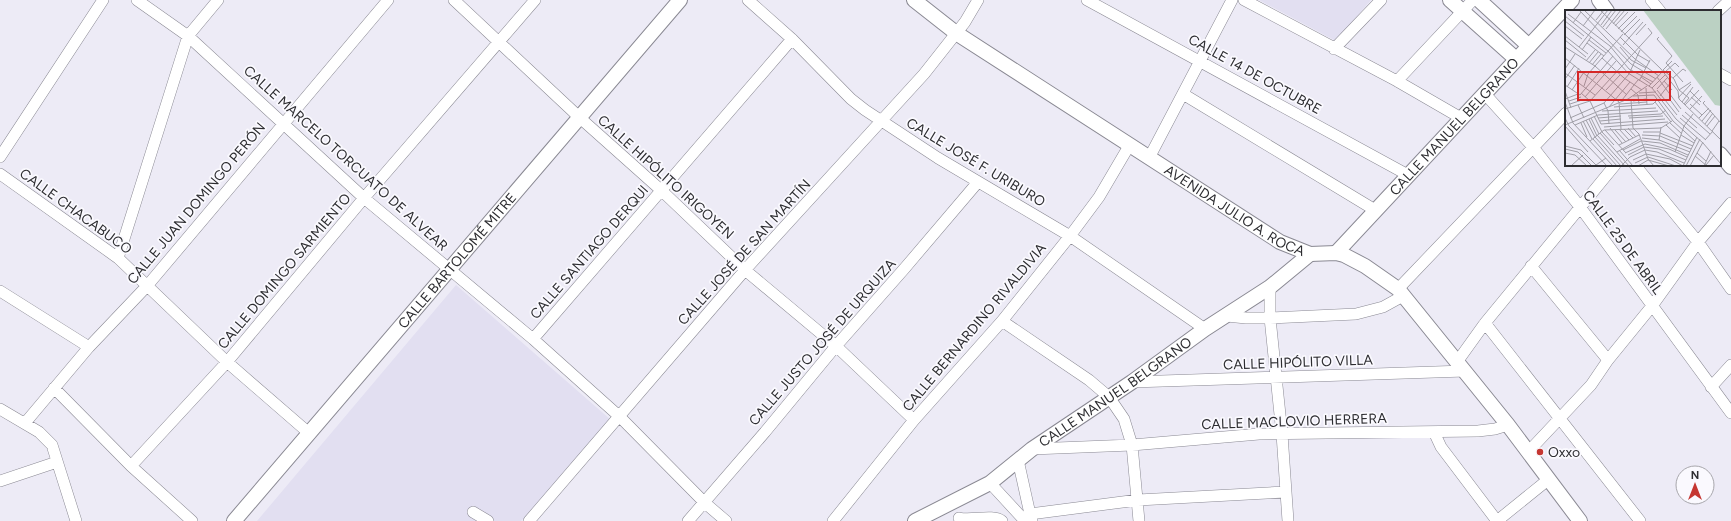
<svg xmlns="http://www.w3.org/2000/svg" width="1731" height="521" font-family="Figtree,sans-serif">
  <style>
    .built { fill: #e2dff1 }
    .lines { fill: none; stroke-linecap: round; stroke-linejoin: round }
    .minor-casing { stroke: #8a8993; stroke-width: 12 }
    .tertiary-casing { stroke: #8a8993; stroke-width: 16 }
    .minor { stroke: #fff; stroke-width: 11 }
    .tertiary { stroke: #fff; stroke-width: 14 }
    .poi-dot { fill: #c53631; stroke: #faf9fe; stroke-width: 1.5 }
    .labels { text-anchor: middle; stroke-width: 3.5; stroke-linejoin: round; paint-order: stroke }
    .street-label { font-size: 14px; fill: #2d2d31; stroke: #faf9fe }
    .poi-label { font-size: 14px; fill: #2d2d31; stroke: #faf9fe; text-anchor: start }
    .inset-road { fill: none; stroke: #a09fa7; stroke-width: 1 }
    .view { fill: #d62828; fill-opacity: 0.15; stroke: #d62828; stroke-width: 2 }
    .inset-edge { fill: none; stroke: #2d2d31; stroke-width: 2 }
  </style>
  <rect width="100%" height="100%" fill="#edebf6"/>
  <!-- built -->
  <path class="built" d="M 1259,0 L 1371,0 L 1336,41 Z
    M 456,285 L 611,420 L 521,521 L 257,521 Z"/>
  <g class="lines">
    <defs>
      <path id="minor" d="M 137,0 L 188,36 L 364,198 L 533,339 L 620,417 L 705,503 L 726,521
        M 454,0 L 579,117 L 662,191 L 745,270 L 836,346 L 914,420
        M 748,0 L 792,39 L 851,99 L 865,110 L 938,158 L 1070,236 L 1205,329
        M 1087,0 L 1408,175
        M 1244,0 L 1397,81 L 1461,118
        M 1651,0 L 1660,11
        M 1718,11 L 1730,0
        M 1334,49 L 1381,0
        M 1720,74 L 1731,80
        M 1397,81 L 1473,0
        M 1183,94 L 1375,210
        M 1485,94 L 1532,146 L 1580,207 L 1731,413
        M 0,157 L 103,0
        M 1149,158 L 1232,0
        M 1635,165 L 1698,242 L 1731,289
        M 0,174 L 118,258 L 227,362 L 310,434
        M 118,258 L 188,36 L 218,0
        M 1531,266 L 1608,360
        M 1270,287 L 1270,318 L 1282,434 L 1288,521
        M 1398,289 L 1566,113
        M 0,291 L 89,347
        M 1227,316 L 1246,318 L 1270,318 L 1356,314 L 1383,307 L 1403,296
        M 1002,321 L 1089,380 L 1109,397 L 1124,419 L 1132,445 L 1139,521
        M 1485,323 L 1640,521
        M 533,339 L 792,39
        M 1457,362 L 1485,323 L 1615,165
        M 1132,382 L 1465,371
        M 1711,387 L 1731,365
        M 54,388 L 131,466 L 192,521
        M 0,409 L 39,432 L 52,445 L 76,521
        M 25,423 L 89,347 L 147,286 L 388,0
        M 1434,432 L 1441,447 L 1497,521
        M 1032,449 L 1132,445 L 1259,434 L 1478,431 L 1495,429 L 1508,425
        M 1529,451 L 1591,385 L 1608,360 L 1652,306 L 1698,242 L 1731,203
        M 1018,460 L 1030,514
        M 131,466 L 227,362 L 364,198 L 535,0
        M 0,481 L 57,462
        M 990,483 L 1025,521
        M 473,512 L 488,521
        M 959,518 C 971,521 993,514 1002,521
        M 529,521 L 745,270 L 924,74 L 965,22 L 978,0
        M 688,521 L 765,432 L 836,346 L 904,269 L 978,182
        M 833,521 L 914,420 L 1002,321 L 1070,236 L 1099,197 L 1129,146
        M 1032,521 L 1030,514 L 1138,500 L 1286,492
        M 1497,521 L 1549,479"/>
      <g id="tertiary">
        <path id="s1" d="M 914,0 L 956,33 L 1280,242 L 1310,254 L 1336,253 L 1344,255 L 1365,266 L 1398,289 L 1508,425 L 1580,521"/>
        <path d="M 1450,0 L 1516,59"/>
        <path d="M 1479,0 L 1529,46"/>
        <path d="M 1599,0 L 1607,11"/>
        <path d="M 1720,154 L 1731,167"/>
        <path id="s2" d="M 1336,253 L 1572,0"/>
        <path id="s3" d="M 234,521 L 680,0"/>
        <path id="s4" d="M 915,521 L 990,483 L 1032,449 L 1132,382 L 1205,329 L 1270,287 L 1310,254"/>
      </g>
    </defs>
    <!-- minor casing -->
    <use href="#minor" class="minor-casing"/>
    <!-- tertiary casing -->
    <use href="#tertiary" class="tertiary-casing"/>
    <!-- minor -->
    <use href="#minor" class="minor"/>
    <!-- tertiary -->
    <use href="#tertiary" class="tertiary"/>
  </g>
  <!-- markers -->
  <circle class="poi-dot" cx="1540" cy="452" r="4"/>
  <g class="labels">
    <!-- street labels -->
    <g class="street-label">
      <text transform="translate(1255 74) rotate(29)" y="5">CALLE 14 DE OCTUBRE</text>
      <text dy="5" stroke="none"><textPath href="#s2" startOffset="173">CALLE MANUEL BELGRANO</textPath></text>
      <text transform="translate(346 158) rotate(42)" y="5">CALLE MARCELO TORCUATO DE ALVEAR</text>
      <text transform="translate(976 162) rotate(31)" y="5">CALLE JOSÉ F. URIBURO</text>
      <text transform="translate(666 177) rotate(42)" y="5">CALLE HIPÓLITO IRIGOYEN</text>
      <text transform="translate(196 203) rotate(-50)" y="5">CALLE JUAN DOMINGO PERÓN</text>
      <text dy="5" stroke="none"><textPath href="#s1" startOffset="384">AVENIDA JULIO A. ROCA</textPath></text>
      <text transform="translate(76 211) rotate(36)" y="5">CALLE CHACABUCO</text>
      <text transform="translate(1623 242) rotate(54)" y="5">CALLE 25 DE ABRIL</text>
      <text transform="translate(589 252) rotate(-49)" y="5">CALLE SANTIAGO DERQUI</text>
      <text transform="translate(744 252) rotate(-48)" y="5">CALLE JOSÉ DE SAN MARTÍN</text>
      <text dy="5" stroke="none"><textPath href="#s3" startOffset="343">CALLE BARTOLOMÉ MITRE</textPath></text>
      <text transform="translate(284 271) rotate(-50)" y="5">CALLE DOMINGO SARMIENTO</text>
      <text transform="translate(974 327) rotate(-50)" y="5">CALLE BERNARDINO RIVALDIVIA</text>
      <text transform="translate(822 342) rotate(-49)" y="5">CALLE JUSTO JOSÉ DE URQUIZA</text>
      <text transform="translate(1298 362) rotate(-2)" y="5">CALLE HIPÓLITO VILLA</text>
      <text dy="5" stroke="none"><textPath href="#s4" startOffset="239">CALLE MANUEL BELGRANO</textPath></text>
      <text transform="translate(1294 421) rotate(-2)" y="5">CALLE MACLOVIO HERRERA</text>
    </g>
    <!-- poi labels -->
    <g class="poi-label">
      <text x="1548" y="457">Oxxo</text>
    </g>
  </g>
  <!-- overview -->
  <g transform="translate(1565 10)">
    <rect width="156" height="156" fill="#edebf6"/>
    <path d="M 78,0 L 156,0 L 156,96 L 150,95 Z" fill="#bbd1c3"/>
    <path class="inset-road" d="M 14,0 L 66,54 L 91,69M 19,0 L 70,49 L 94,66M 35,0 L 96,59 L 113,81M 3,4 L 45,36 L 64,59 L 88,72M 0,6 L 43,41 L 63,63 L 87,78 L 111,109 L 138,133 L 156,154M 31,10 L 39,0M 0,11 L 19,26M 8,13 L 16,2M 48,14 L 60,0M 36,15 L 47,0M 0,16 L 17,29M 18,16 L 30,0M 50,16 L 63,2M 38,17 L 51,0M 41,19 L 56,0M 53,19 L 70,2M 56,22 L 72,6M 59,25 L 75,9M 71,25 L 81,14M 0,26 L 23,44M 55,27 L 73,45 L 85,52M 94,27 L 92,29 L 107,46 L 101,53 L 118,72M 0,30 L 21,47M 24,30 L 41,43M 22,33 L 39,46M 58,35 L 78,12M 0,37 L 30,56 L 62,85M 14,37 L 43,0M 55,37 L 66,50 L 81,58M 17,40 L 26,27M 0,48 L 54,92 L 56,119M 37,48 L 59,68 L 77,80M 21,51 L 30,40M 24,53 L 33,42M 27,55 L 36,44M 0,59 L 10,44M 98,60 L 109,69 L 114,80M 98,60 L 107,51M 100,62 L 110,53 L 114,57M 0,63 L 30,85M 76,67 L 86,74M 92,67 L 116,99M 108,68 L 118,59 L 121,61M 0,69 L 10,55M 74,71 L 85,50M 99,71 L 107,80M 0,75 L 15,85M 19,76 L 23,64 L 58,24M 84,76 L 97,62M 2,77 L 14,58M 81,78 L 82,95M 87,78 L 100,65M 66,79 L 73,85 L 74,94M 92,79 L 102,68M 7,80 L 19,62M 41,80 L 55,65M 92,80 L 112,105M 0,81 L 6,98M 113,81 L 114,89 L 156,130M 125,81 L 136,92M 16,83 L 25,91 L 36,114M 74,83 L 91,82M 15,85 L 48,46M 89,85 L 108,111 L 130,131M 68,86 L 89,85M 95,86 L 106,72M 20,87 L 51,51M 126,87 L 135,95M 113,88 L 126,74M 0,89 L 13,84M 57,90 L 73,70M 64,90 L 66,90 L 68,118 L 74,124 L 83,149 L 89,156M 4,91 L 16,87M 68,91 L 81,89M 106,91 L 114,102M 140,91 L 138,93 L 156,113M 0,92 L 8,113 L 48,156M 90,92 L 106,112M 117,92 L 128,77M 39,93 L 43,101 L 44,114M 5,94 L 17,90M 55,94 L 82,92M 119,94 L 124,88 L 114,80 L 126,72M 125,94 L 137,105M 13,95 L 19,108M 120,95 L 134,80M 44,97 L 65,72M 49,97 L 88,94 L 93,89M 0,99 L 25,91 L 87,23 L 83,18M 125,99 L 137,86M 37,101 L 91,98M 120,102 L 145,124M 117,105 L 132,118M 29,106 L 37,122M 63,106 L 96,104 L 101,100M 0,108 L 4,116 L 42,156M 5,108 L 39,93 L 64,64 L 75,40M 26,108 L 34,124M 33,108 L 56,106M 64,108 L 98,106M 115,108 L 141,130M 134,108 L 144,98M 24,109 L 32,126M 21,110 L 30,127M 18,111 L 27,129M 35,111 L 56,109M 137,111 L 146,100M 16,113 L 22,127M 105,113 L 117,124M 36,114 L 100,109M 140,114 L 148,103M 0,115 L 63,89 L 82,76M 10,115 L 33,105 L 93,101M 101,115 L 115,128M 0,116 L 23,142M 142,116 L 150,106M 39,117 L 103,112M 45,118 L 57,133M 63,118 L 71,127M 54,119 L 64,130M 59,119 L 68,128M 40,120 L 61,143M 50,120 L 61,132M 147,121 L 154,111M 37,122 L 49,135M 78,122 L 95,122M 35,123 L 64,156M 95,123 L 128,136M 32,125 L 60,156M 77,125 L 95,126M 116,125 L 129,133M 95,126 L 126,139M 30,127 L 56,156M 77,128 L 94,130 L 125,142M 28,129 L 52,156M 94,130 L 96,117M 140,130 L 148,121M 25,131 L 39,120 L 96,118 L 107,111M 77,131 L 95,133 L 123,145M 54,135 L 74,125M 0,136 L 16,140 L 31,155M 0,139 L 13,142 L 27,156M 54,140 L 68,156M 58,140 L 76,131M 52,142 L 75,129M 110,142 L 119,116 L 128,104M 0,143 L 10,145 L 22,156M 60,143 L 80,134 L 104,139 L 122,147M 132,143 L 141,151M 63,145 L 79,137 L 94,139 L 121,150M 130,146 L 142,156M 68,150 L 81,144 L 105,149 L 118,156 L 132,127M 70,153 L 83,147 L 111,156M 31,155 L 41,148M 141,155 L 149,145M 6,156 L 18,145M 56,156 L 65,147 L 80,140 L 92,142 L 119,153M 73,156 L 83,150 L 104,156M 121,156 L 135,129M 125,156 L 138,132M 139,156 L 146,141"/>
    <path class="view" d="M 13,62 L 105,62 L 105,90 L 13,90 Z"/>
    <rect width="156" height="156" class="inset-edge"/>
  </g>
  <!-- north arrow -->
  <g transform="translate(1695 485)"><circle r="19" fill="#faf9fe" stroke="#a8a7ac"/>
  <path d="M0-3L7 15L0 10L-7 15Z" fill="#c53631"/>
  <text y="-6" font-size="11" font-weight="bold" text-anchor="middle" fill="#2d2d31">N</text>
  </g>
</svg>
